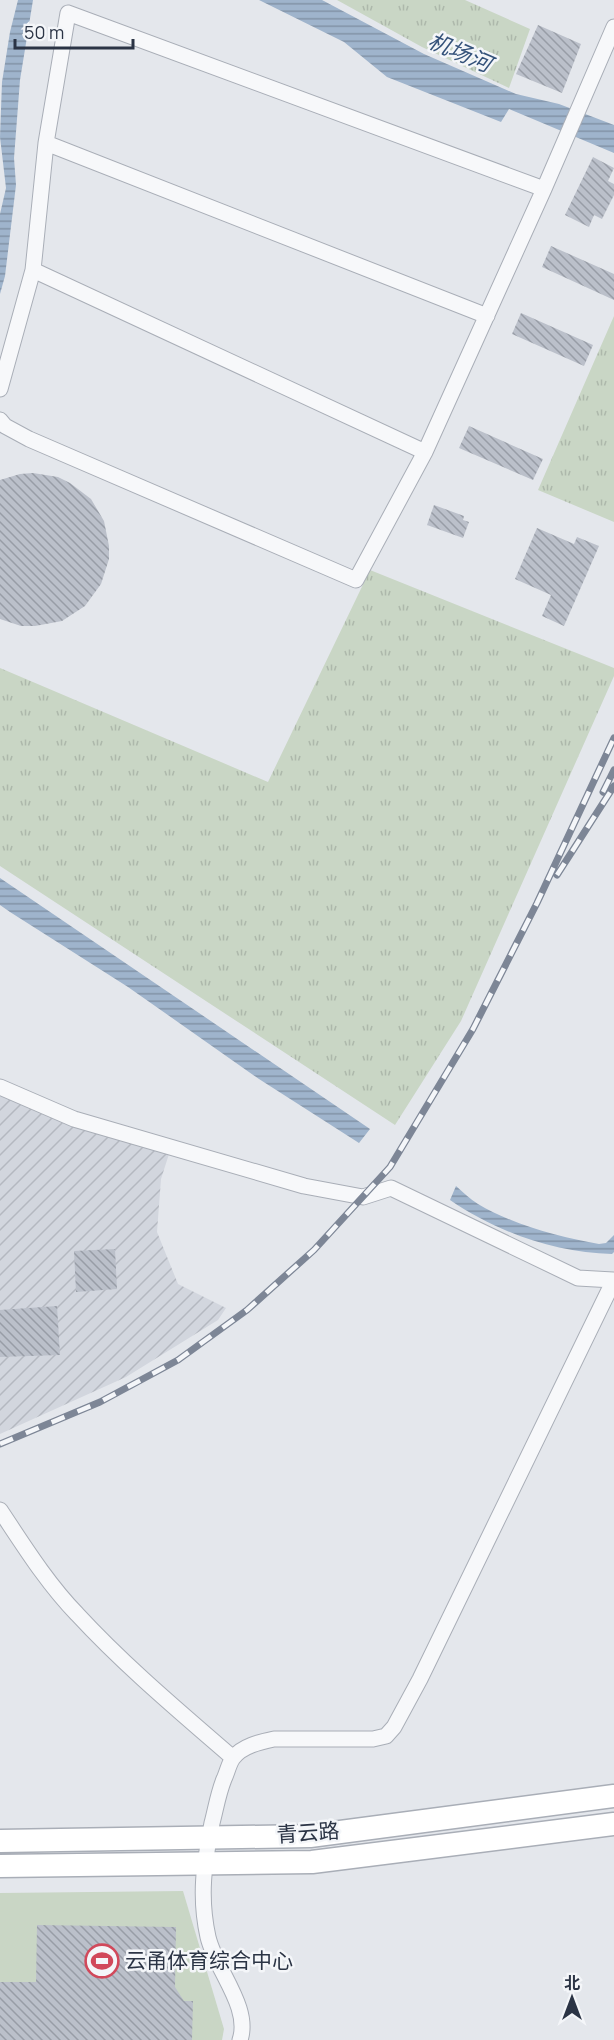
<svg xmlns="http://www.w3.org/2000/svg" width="614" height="2040" font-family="Manrope,'Noto Sans SC',sans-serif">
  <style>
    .industrial { fill: url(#industrial-furrows) }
    .grass { fill: url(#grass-tufts) }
    .park { fill: #c9d6c5 }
    .water { fill: url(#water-rules) }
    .building { fill: url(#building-back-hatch) }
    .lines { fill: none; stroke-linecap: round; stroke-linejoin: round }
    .street-casing { stroke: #a9aeb7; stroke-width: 17 }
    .secondary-casing { stroke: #a9aeb7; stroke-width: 25 }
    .street { stroke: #f7f8fa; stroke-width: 15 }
    .secondary { stroke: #fff; stroke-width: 22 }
    .rail-casing { stroke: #7d8696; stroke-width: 7 }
    .rail { stroke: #f4f6f9; stroke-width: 4.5; stroke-dasharray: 14; stroke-linecap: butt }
    .labels { text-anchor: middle; stroke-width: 5; stroke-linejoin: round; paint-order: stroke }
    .street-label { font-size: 21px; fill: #2b3445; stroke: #f4f6f9 }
    .poi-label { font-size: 21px; fill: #2b3445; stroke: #f4f6f9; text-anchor: start }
    .water-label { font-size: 22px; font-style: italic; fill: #34527a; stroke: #f4f6f9 }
  </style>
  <defs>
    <pattern id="industrial-furrows" width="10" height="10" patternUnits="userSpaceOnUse" patternTransform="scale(1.5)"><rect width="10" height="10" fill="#d2d6de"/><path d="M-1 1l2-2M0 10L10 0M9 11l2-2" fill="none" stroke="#b4b8c0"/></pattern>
    <pattern id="grass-tufts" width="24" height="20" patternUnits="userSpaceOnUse" patternTransform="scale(1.5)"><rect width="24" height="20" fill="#c9d6c5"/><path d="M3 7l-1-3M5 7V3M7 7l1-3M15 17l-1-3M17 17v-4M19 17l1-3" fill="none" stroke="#adb8ab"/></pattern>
    <pattern id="water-rules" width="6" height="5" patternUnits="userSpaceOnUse" patternTransform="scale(1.5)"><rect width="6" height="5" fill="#9fb4cc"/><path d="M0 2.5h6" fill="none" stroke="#8293a7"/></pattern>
    <pattern id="building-back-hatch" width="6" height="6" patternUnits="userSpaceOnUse" patternTransform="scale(1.5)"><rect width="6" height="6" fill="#bbc0ca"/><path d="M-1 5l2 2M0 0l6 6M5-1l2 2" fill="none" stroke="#989da6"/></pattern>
  </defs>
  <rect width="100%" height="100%" fill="#e4e7ec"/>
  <!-- industrial -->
  <path class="industrial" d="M 0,1093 L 169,1154 L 161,1179 L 157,1232 L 178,1284 L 226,1308 L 218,1320 L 126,1377 L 0,1434 Z"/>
  <!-- grass -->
  <path class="grass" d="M 337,0 L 465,0 L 530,29 L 509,88 L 422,47 Z
    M 614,316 L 614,522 L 538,490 Z
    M 370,570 L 614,668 L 614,676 L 461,1021 L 395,1125 L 0,866 L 0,668 L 268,782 Z"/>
  <!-- park -->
  <path class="park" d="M 183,1891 L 224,2029 L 222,2040 L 0,2040 L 0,1893 Z"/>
  <!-- water -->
  <path class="water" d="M 18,0 L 33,0 L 20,80 L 14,158 L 16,185 L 5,276 L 0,294 L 0,214 L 6,188 L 0,137 L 2,82 L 10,32 Z
    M 259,0 L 322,0 L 424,54 L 516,94 L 559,104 L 614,125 L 614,153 L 509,109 L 501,122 L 387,77 L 344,42 Z
    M 0,878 L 370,1129 L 359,1143 L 259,1079 L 128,987 L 10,912 L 0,905 Z
    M 456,1186 C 463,1192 470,1199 478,1204 C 511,1224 562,1238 599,1244 L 606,1243 L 614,1235 L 614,1252 L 612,1254 C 555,1253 497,1232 450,1200 Z"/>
  <!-- building -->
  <path class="building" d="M 538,25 L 581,44 L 562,93 L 516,74 Z
    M 593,157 L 614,168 L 608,181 L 614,184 L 614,195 L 602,219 L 594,215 L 589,227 L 565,215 Z
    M 551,246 L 614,274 L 614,300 L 542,267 Z
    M 521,313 L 593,345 L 584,366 L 512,334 Z
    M 469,426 L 543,459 L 533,480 L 459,448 Z
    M 33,473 L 58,477 L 70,483 L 91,499 L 104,521 L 109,546 L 109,559 L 101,584 L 85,606 L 62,621 L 35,626 L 21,626 L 0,619 L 0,480 L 20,474 Z
    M 434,505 L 464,516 L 463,520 L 469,522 L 463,538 L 427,525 Z
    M 537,528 L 574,544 L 577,537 L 599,546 L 564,626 L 542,616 L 551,595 L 515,579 Z
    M 115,1249 L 117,1289 L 76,1292 L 74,1251 Z
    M 57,1306 L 60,1355 L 0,1357 L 0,1310 Z
    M 37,1925 L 176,1927 L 175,1987 L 184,2001 L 193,2001 L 192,2040 L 0,2040 L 0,1982 L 36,1982 Z"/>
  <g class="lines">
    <defs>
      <path id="street" d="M 46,143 L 68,13 L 544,189
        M 0,389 L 33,270
        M 0,420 L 5,426 L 29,439 L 356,580 L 425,452 L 544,189 L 614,27
        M 425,452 L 33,270 L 46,143 L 487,316
        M 0,1087 L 74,1119 L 304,1186 L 363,1197 L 391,1188 L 578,1278 L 613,1280
        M 0,1510 C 24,1546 47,1583 77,1614 C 125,1666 180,1712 233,1758
        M 240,2040 C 251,2007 216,1971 208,1937 C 199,1896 204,1864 212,1823 C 216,1808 218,1794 224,1779 C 227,1773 229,1763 233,1758 C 242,1746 260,1742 274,1739 L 373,1739 L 386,1736 L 394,1727 L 420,1679 L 614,1280"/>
      <path id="secondary" d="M 0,1841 L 310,1836 L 614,1796
        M 0,1866 L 312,1862 L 614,1824"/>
    </defs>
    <!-- street casing -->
    <use href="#street" class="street-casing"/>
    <!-- secondary casing -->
    <use href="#secondary" class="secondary-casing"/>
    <!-- street -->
    <use href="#street" class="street"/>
    <!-- secondary -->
    <use href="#secondary" class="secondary"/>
    <defs>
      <path id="rail" d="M 603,792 L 614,770
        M 557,875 L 614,786
        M 0,1444 L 100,1402 L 178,1360 L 247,1310 L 314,1250 L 390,1167 L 473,1029 L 537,903 L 614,738"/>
    </defs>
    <!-- rail casing -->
    <use href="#rail" class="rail-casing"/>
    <!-- rail -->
    <use href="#rail" class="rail"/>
  </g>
  <!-- icons -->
  <defs>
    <symbol id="stadium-ring" viewBox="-11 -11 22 22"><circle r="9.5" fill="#f4f6f9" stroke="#d1495b" stroke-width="1.5"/><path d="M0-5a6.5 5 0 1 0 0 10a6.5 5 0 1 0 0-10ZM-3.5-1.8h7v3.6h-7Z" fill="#d1495b"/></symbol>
  </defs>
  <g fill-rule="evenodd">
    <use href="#stadium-ring" x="83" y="1942" width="38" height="38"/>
  </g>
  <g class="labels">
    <!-- street labels -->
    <g class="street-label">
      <text transform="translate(308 1833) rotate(-4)" y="7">青云路</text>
    </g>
    <!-- poi labels -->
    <g class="poi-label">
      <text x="125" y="1968">云甬体育综合中心</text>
    </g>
    <!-- water labels -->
    <g class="water-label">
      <text transform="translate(460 52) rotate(23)" y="8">机场河</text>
    </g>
  </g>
  <!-- north arrow -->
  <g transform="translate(572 1998)" stroke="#f4f6f9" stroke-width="4.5" paint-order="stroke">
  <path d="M0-4.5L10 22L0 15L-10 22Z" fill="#2b3445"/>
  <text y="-9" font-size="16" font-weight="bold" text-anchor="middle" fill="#2b3445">北</text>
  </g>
  <!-- scale -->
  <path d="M15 39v9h118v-9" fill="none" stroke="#2b3445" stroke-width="3"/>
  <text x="24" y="39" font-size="18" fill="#2b3445" stroke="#f4f6f9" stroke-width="4.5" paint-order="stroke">50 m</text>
</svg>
